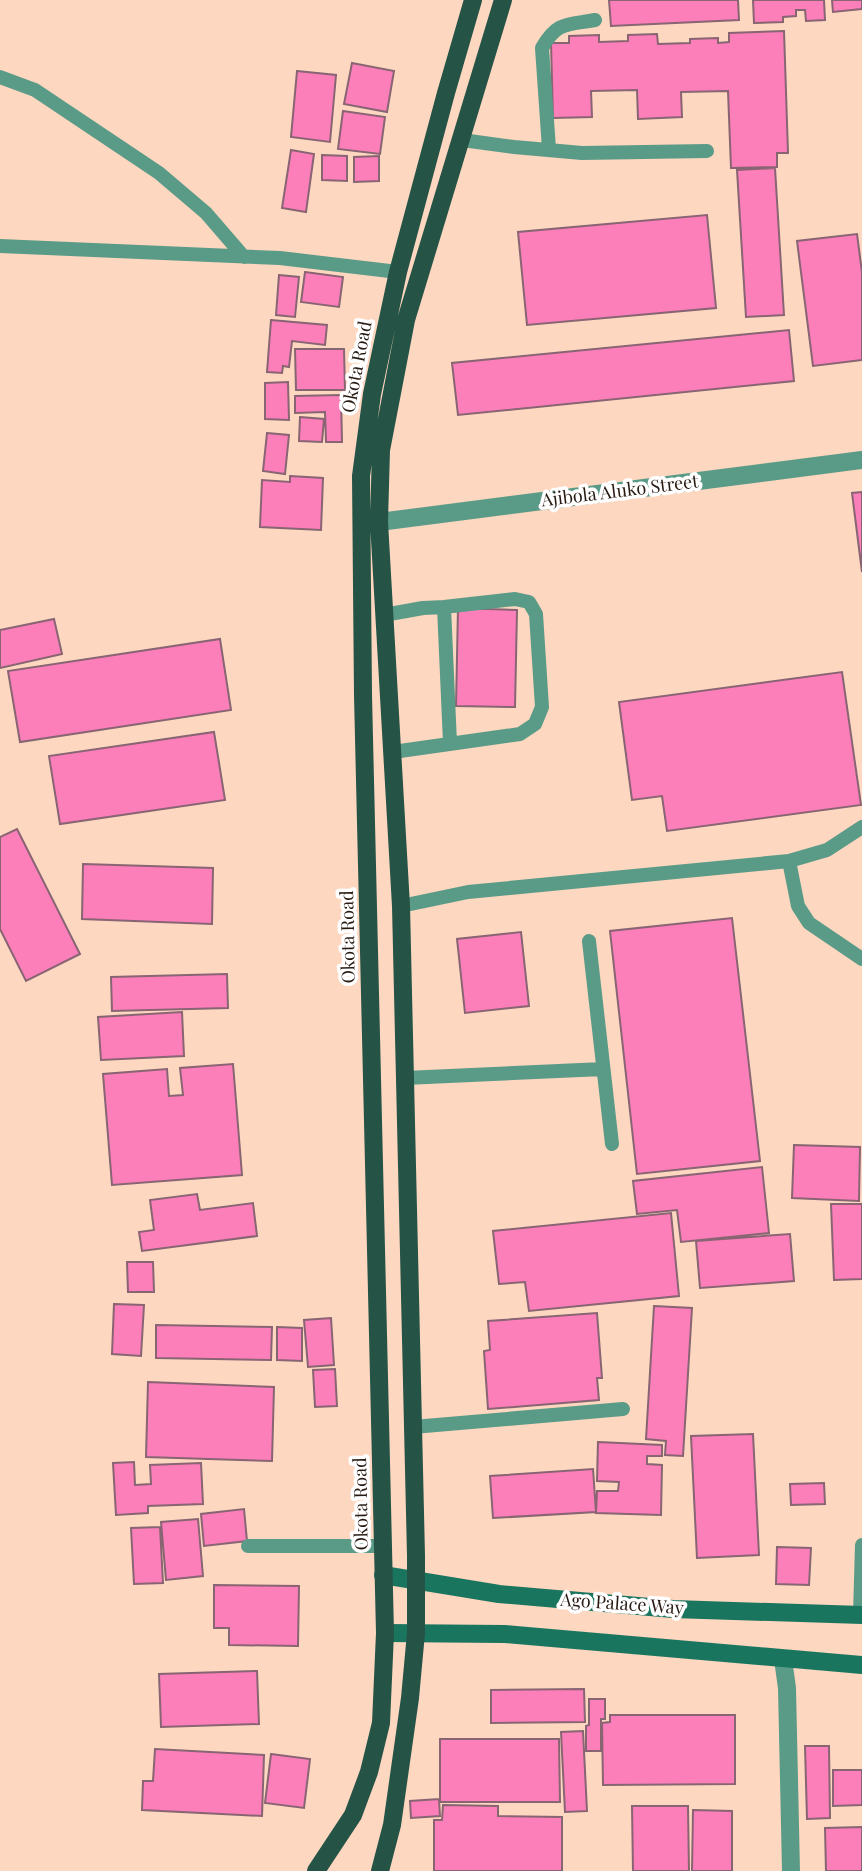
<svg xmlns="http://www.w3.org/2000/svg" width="862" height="1871" font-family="'Playfair Display',serif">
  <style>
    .building { fill: #fc7fba; stroke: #896473; stroke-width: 2 }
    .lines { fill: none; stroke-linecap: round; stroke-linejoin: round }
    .service { stroke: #5a9b87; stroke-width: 14 }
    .minor { stroke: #5a9b87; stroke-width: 18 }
    .secondary { stroke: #1a755f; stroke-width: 18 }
    .primary { stroke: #255346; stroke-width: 18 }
    .labels { text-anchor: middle; stroke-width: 7; stroke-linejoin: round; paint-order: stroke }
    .street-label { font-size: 18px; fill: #281b13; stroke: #fff }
  </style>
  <rect width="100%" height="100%" fill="#fdd7c0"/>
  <!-- building -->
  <path class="building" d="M 609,0 L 738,0 L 739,20 L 611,26 Z
    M 753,0 L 824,0 L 825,20 L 806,21 L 805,10 L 796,10 L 796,16 L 783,17 L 783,22 L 754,23 Z
    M 832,0 L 862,0 L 862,9 L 833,12 Z
    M 784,31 L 788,153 L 777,153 L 777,167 L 731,168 L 728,91 L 681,92 L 682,117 L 638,119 L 637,90 L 591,91 L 592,117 L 553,118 L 551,43 L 569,43 L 569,36 L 599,35 L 599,42 L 628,41 L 628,35 L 657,34 L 658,44 L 690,43 L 690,39 L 718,38 L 718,43 L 729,42 L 729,33 Z
    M 352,63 L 394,71 L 387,112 L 344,104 Z
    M 297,71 L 336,75 L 330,142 L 291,137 Z
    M 343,111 L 385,117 L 380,154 L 338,149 Z
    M 291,150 L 314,154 L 306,212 L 282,208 Z
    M 322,155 L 347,156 L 347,181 L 322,180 Z
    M 379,156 L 379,181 L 354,182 L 354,157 Z
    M 775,168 L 784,315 L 746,317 L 737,170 Z
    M 707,215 L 716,308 L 527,325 L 518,232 Z
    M 857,234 L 862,272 L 862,360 L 813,366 L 797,241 Z
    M 305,272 L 343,277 L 339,307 L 301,302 Z
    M 279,275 L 299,277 L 295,317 L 276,315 Z
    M 271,320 L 327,325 L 325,345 L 292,341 L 289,367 L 283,366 L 282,373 L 267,372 Z
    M 789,330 L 794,381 L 458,415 L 452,363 Z
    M 295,349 L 344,349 L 345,390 L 296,390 Z
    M 288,382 L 289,420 L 265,419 L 265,383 Z
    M 341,395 L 342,442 L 326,442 L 325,412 L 295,413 L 295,396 Z
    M 300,417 L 324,419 L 322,442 L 299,441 Z
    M 267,433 L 289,435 L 285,474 L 263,471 Z
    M 290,476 L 323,478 L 321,530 L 260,527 L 262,480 L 290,482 Z
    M 862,492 L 862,572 L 852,493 Z
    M 458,608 L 517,610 L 515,707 L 456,706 Z
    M 54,619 L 62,654 L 0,668 L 0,630 Z
    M 220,639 L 231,710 L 20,742 L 8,671 Z
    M 842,672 L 861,805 L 667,831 L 662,796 L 632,800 L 619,702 Z
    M 214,732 L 225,800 L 60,824 L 49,756 Z
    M 17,829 L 80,954 L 26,981 L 0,929 L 0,837 Z
    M 83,864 L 213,868 L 212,924 L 82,919 Z
    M 732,918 L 760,1161 L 637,1174 L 610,931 Z
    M 521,932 L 529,1006 L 465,1013 L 457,939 Z
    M 227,974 L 228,1008 L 112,1011 L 111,977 Z
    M 182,1012 L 184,1056 L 101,1060 L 98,1017 Z
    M 233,1064 L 242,1175 L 112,1185 L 103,1074 L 167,1069 L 169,1096 L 183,1095 L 180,1068 Z
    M 794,1145 L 860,1147 L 859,1201 L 792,1198 Z
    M 762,1167 L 769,1233 L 681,1242 L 677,1210 L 637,1214 L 633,1181 Z
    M 197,1194 L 200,1210 L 253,1203 L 257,1236 L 142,1251 L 139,1232 L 154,1230 L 150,1200 Z
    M 831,1204 L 862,1204 L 862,1279 L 834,1280 Z
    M 671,1213 L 679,1296 L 529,1311 L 525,1282 L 499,1284 L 493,1231 Z
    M 790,1234 L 794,1281 L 700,1288 L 696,1241 Z
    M 127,1262 L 153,1262 L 154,1292 L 128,1292 Z
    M 114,1304 L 144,1305 L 141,1356 L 112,1354 Z
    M 654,1306 L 692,1308 L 683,1456 L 665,1455 L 666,1441 L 646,1439 Z
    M 597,1313 L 602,1378 L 597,1378 L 599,1400 L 488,1409 L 484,1351 L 490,1350 L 488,1321 Z
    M 331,1318 L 334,1365 L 308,1367 L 304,1320 Z
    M 156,1325 L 272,1327 L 271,1360 L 156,1358 Z
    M 277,1327 L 302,1328 L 302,1361 L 277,1360 Z
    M 335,1369 L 337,1406 L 315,1407 L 313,1370 Z
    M 148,1382 L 274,1387 L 272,1461 L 146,1457 Z
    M 753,1434 L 759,1555 L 697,1558 L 691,1436 Z
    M 598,1442 L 662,1445 L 662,1456 L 647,1456 L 647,1464 L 662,1465 L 661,1515 L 596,1513 L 597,1491 L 618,1491 L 619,1482 L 597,1481 Z
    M 134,1462 L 135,1485 L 151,1484 L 150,1465 L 201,1463 L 203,1504 L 148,1506 L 148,1513 L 116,1515 L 113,1463 Z
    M 593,1469 L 596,1512 L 493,1518 L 490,1476 Z
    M 824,1483 L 825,1504 L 791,1505 L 790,1484 Z
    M 244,1509 L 247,1541 L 204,1546 L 201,1514 Z
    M 198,1519 L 203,1576 L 166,1580 L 161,1522 Z
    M 160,1527 L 163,1583 L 134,1584 L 131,1528 Z
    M 777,1547 L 811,1548 L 809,1585 L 776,1584 Z
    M 214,1585 L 299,1586 L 298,1646 L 229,1645 L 229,1628 L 214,1628 Z
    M 257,1671 L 259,1724 L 161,1727 L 159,1674 Z
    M 584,1689 L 585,1722 L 491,1723 L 491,1690 Z
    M 589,1699 L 605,1699 L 605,1719 L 601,1719 L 601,1751 L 586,1751 L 586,1726 L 589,1725 Z
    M 610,1715 L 735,1715 L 735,1784 L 603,1785 L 602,1723 L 610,1722 Z
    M 583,1731 L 587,1811 L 565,1812 L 561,1732 Z
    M 440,1739 L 559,1739 L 560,1802 L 440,1802 Z
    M 805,1746 L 829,1746 L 830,1818 L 807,1819 Z
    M 155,1749 L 264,1755 L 262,1816 L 142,1810 L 143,1781 L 153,1781 Z
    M 271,1754 L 310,1759 L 304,1808 L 265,1803 Z
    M 833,1770 L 862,1770 L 862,1805 L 833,1806 Z
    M 439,1799 L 440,1816 L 411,1818 L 410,1801 Z
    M 443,1805 L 498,1806 L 498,1816 L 562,1817 L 562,1871 L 434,1871 L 434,1820 L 442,1820 Z
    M 632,1806 L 688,1806 L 689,1871 L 633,1871 Z
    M 693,1810 L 732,1811 L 732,1871 L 692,1871 Z
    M 862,1827 L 862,1871 L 826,1871 L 825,1828 Z"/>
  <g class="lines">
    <!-- service -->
    <path class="service" d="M 0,77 L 35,90 L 159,173 L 206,213 L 244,257
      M 462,140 L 514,147 L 582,153 L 707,151
      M 549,149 L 542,48 C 557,21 568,25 595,20
      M 0,246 L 280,258 L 398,272
      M 444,607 L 450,743
      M 384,615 L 423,608 L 444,607 L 515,599 L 529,602 L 536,614 L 542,707 L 535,724 L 520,734 L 393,752
      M 789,861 L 798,906 L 809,923 L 862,959
      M 401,906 L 468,892 L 789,861 L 827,850 L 862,827
      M 589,941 L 612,1144
      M 405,1078 L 603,1069
      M 413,1427 L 623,1409
      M 248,1546 L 383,1546
      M 860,1615 L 862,1545"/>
    <!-- minor -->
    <path class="minor" d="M 379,522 L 862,460
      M 783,1659 L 787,1688 L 791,1871"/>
    <!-- secondary -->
    <path class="secondary" d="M 383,1575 L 499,1594 L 673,1609 L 862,1615
      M 385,1633 L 505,1634 L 862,1665"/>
    <!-- primary -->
    <path class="primary" d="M 316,1871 L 353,1815 L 369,1772 L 381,1723 L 385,1633 L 363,695 L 361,476 L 372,394 L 398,272 L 446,93 L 473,0
      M 380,1871 L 392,1825 L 410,1698 L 416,1633 L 416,1556 L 401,906 L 379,522 L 381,450 L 406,320 L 503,0"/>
  </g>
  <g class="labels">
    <!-- street labels -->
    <g class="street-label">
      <text transform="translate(357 367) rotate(-79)" y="6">Okota Road</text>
      <text transform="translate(620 491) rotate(-7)" y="6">Ajibola Aluko Street</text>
      <text transform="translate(348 937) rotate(-91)" y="6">Okota Road</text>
      <text transform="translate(361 1504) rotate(-91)" y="6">Okota Road</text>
      <text transform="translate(622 1604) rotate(4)" y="6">Ago Palace Way</text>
    </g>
  </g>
</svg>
